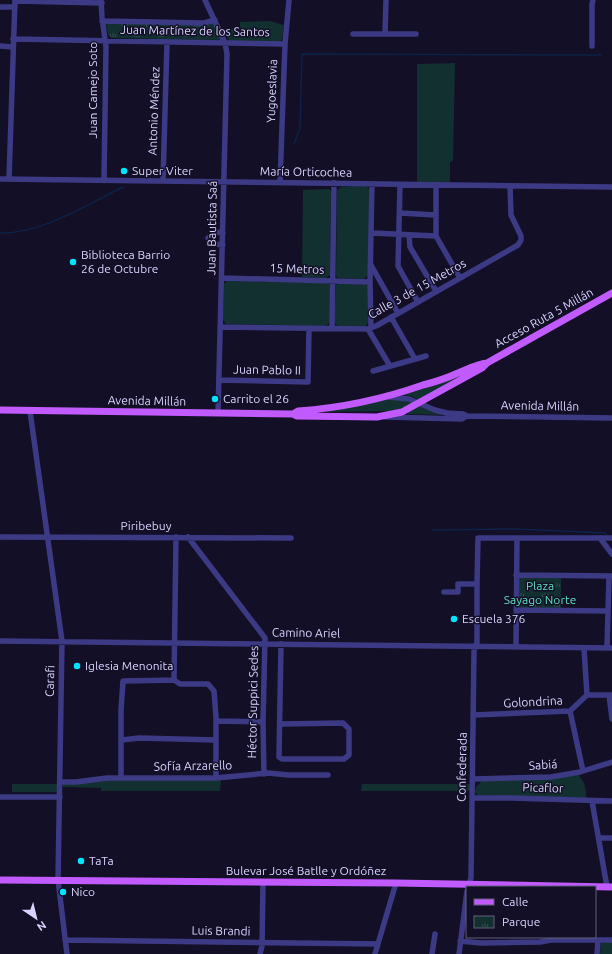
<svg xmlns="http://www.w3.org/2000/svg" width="612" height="954" font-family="Ubuntu,sans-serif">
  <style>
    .green { fill: #12302f }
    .park { fill: url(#park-tufts) }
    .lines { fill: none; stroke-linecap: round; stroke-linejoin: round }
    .stream { stroke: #0c2248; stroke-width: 1.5 }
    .minor { stroke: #3d3a85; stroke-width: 5.5 }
    .major { stroke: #c25bff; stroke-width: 7 }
    .poi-dot { fill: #00e5ff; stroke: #130f26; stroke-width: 1.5 }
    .labels { text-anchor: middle; stroke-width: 3; stroke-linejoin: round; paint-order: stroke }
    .street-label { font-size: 12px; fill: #d9d4ff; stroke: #130f26 }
    .poi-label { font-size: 12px; fill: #d9d4ff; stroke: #130f26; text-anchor: start }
    .park-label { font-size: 12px; fill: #5fe0c0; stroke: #130f26 }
  </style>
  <defs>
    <pattern id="park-tufts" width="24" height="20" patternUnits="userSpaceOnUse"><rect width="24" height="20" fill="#12302f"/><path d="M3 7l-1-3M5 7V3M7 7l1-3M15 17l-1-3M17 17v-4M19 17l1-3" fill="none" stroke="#344d4e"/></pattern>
  </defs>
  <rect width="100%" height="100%" fill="#130f26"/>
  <!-- green -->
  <path class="green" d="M 270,21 L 284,25 L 282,39 L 280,42 L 229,41 L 223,31 L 240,27 L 240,22 Z
    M 455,63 L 453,161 L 450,162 L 450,182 L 417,182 L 417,64 Z
    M 366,186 L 370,190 L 369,274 L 364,279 L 337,278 L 336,275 L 337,190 L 341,187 Z
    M 329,189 L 331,191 L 330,275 L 326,278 L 302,277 L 303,190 Z
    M 227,281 L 328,283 L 330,285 L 330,322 L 326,326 L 226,324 L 223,320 L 224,284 Z
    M 340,283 L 366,284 L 368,287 L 368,323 L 365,327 L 338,326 L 334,323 L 336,285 Z
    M 477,367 L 419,400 L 411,396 L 397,395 Z
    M 391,399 L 396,399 L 415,403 L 402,409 L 390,411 L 321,412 Z
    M 420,404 L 441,414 L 441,415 L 408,414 L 407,412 Z
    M 578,775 C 584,780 587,790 586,798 L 477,795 L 475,792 L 476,787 L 482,781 Z
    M 103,779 L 221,780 L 220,791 L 101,791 L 101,788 L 63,787 L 63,784 Z
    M 12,784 L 58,784 L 57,792 L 12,792 Z
    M 362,784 L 471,784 L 470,791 L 361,791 Z
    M 612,942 L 612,954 L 600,954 L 601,943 Z"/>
  <!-- park -->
  <path class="park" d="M 106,23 L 214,23 L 221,40 L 111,38 L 108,34 Z
    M 521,576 L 561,577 L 561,608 L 520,608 L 519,607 L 519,578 Z"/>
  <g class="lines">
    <!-- stream -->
    <path class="stream" d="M 294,144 L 300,128 L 302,54 L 601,55
      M 0,233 C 41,234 86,205 123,187
      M 432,530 L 517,529 L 605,533 L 607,535"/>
    <!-- minor -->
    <path class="minor" d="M 101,0 L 102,17 L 106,47 L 104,181
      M 205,0 L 225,43 L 227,54 L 218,413
      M 15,1 L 102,3
      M 0,7 L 15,7
      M 102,21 L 204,23 L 215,20
      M 353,34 L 416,34
      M 385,34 L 386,0
      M 13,39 L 285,44
      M 0,46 L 13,47
      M 592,46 L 592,4 L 593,0
      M 0,179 L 612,187
      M 9,179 L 15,0
      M 163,181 L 167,42
      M 280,182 L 285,44 L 289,0
      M 400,185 L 398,266 L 418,302
      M 436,185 L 436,236 L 460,278
      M 400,213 L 436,215
      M 372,233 L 436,236
      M 409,235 L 410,247 L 436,291
      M 223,245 L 215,244 L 208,238 L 215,232 L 223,233
      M 371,265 L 398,313
      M 222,278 L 370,282
      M 391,317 L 415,359
      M 221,327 L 368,329 L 376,326 L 518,245 L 521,240 L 521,236 L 511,215 L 510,186
      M 332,328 L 334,183
      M 371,328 L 370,282 L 372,185
      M 368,329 L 390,366
      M 373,371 L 426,356
      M 219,380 L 308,382 L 309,328
      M 388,397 L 409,399 L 435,410 L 447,413 L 463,414 L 467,416 L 612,418
      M 30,411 L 62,641 L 58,880 L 67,954
      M 386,417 L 462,419 L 467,416
      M 0,537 L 291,538
      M 188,537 L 265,638 L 263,722 L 264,774
      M 600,538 L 612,554
      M 516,575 L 612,576
      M 444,592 L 458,592 L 458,584 L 477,584
      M 516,610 L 608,611
      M 0,641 L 612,648
      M 516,647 L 517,538
      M 584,648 L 587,695
      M 607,648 L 609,576
      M 174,680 L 176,537
      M 609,695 L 612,719
      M 570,711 L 583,771
      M 473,715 L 570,711 L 587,695 L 612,695
      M 216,721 L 263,722
      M 280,724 L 343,723 L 349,729 L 349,755 L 344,759 L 282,759 L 279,757 L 281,644
      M 122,740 L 139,738 L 216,740
      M 121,778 L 121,710 L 123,681 L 174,680 L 180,684 L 208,684 L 214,691 L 216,717 L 216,778
      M 473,779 L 551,777 L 580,772 L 612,762
      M 60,782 L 76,782 L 107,778 L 216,778 L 268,773 L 289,775 L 328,775
      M 0,797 L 60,797
      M 472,798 L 511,798 L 612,801
      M 592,801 L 607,887
      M 599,838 L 612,838
      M 468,887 L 471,878 L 474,651 L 477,642 L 477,584 L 478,538 L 612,538
      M 65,940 L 378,944
      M 460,941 L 481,943 L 540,942 L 551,940 L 612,940
      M 260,954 L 262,946 L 263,883
      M 375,954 L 396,883
      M 432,954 L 435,934
      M 459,954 L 467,891
      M 597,954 L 598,941"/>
    <!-- major -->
    <path class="major" d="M 0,410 L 293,414 L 297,416 L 377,417 L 402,412 L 482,368 L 487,363 L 612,293
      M 293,414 L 298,411 C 341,408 383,399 423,385 C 435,382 447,378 458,373 C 468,369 477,364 487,363
      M 0,880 L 396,883 L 612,887"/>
  </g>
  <!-- markers -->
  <g class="poi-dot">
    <circle cx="124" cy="171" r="4"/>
    <circle cx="73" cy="262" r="4"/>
    <circle cx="215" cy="399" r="4"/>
    <circle cx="454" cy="619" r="4"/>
    <circle cx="77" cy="666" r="4"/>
    <circle cx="81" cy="861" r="4"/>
    <circle cx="63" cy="892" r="4"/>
  </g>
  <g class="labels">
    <!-- street labels -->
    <g class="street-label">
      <text transform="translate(195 31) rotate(1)" y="4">Juan Martínez de los Santos</text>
      <text transform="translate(93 90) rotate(-90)" y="4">Juan Camejo Soto</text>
      <text transform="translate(272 91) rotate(-88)" y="4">Yugoeslavia</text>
      <text transform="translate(154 111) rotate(-88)" y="4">Antonio Méndez</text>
      <text transform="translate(306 172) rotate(1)" y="4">María Orticochea</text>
      <text transform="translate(212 228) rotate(-89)" y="4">Juan Bautista Saá</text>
      <text transform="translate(297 269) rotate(2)" y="4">15 Metros</text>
      <text transform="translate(417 289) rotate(-29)" y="4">Calle 3 de 15 Metros</text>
      <text transform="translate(544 318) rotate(-29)" y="4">Acceso Ruta 5 Millán</text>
      <text transform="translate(267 370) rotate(1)" y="4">Juan Pablo II</text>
      <text transform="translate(147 401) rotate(1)" y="4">Avenida Millán</text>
      <text transform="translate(540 406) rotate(1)" y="4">Avenida Millán</text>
      <text x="146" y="530">Piribebuy</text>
      <text transform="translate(306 633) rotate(1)" y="4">Camino Ariel</text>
      <text transform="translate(50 681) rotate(-89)" y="4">Carafi</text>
      <text transform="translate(253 702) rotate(-89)" y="4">Héctor Suppici Sedes</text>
      <text transform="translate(533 702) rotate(-3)" y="4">Golondrina</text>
      <text transform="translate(543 765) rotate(-4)" y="4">Sabiá</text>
      <text transform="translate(193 766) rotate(-1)" y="4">Sofía Arzarello</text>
      <text transform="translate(462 767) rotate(-89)" y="4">Confederada</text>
      <text transform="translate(543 788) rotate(2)" y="4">Picaflor</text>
      <text x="306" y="875">Bulevar José Batlle y Ordóñez</text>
      <text transform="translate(221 931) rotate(1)" y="4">Luis Brandi</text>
    </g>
    <!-- poi labels -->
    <g class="poi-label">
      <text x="132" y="175">Super Viter</text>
      <text x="81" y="259">Biblioteca Barrio<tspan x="81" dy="14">26 de Octubre</tspan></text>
      <text x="223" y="403">Carrito el 26</text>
      <text x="462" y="623">Escuela 376</text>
      <text x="85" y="670">Iglesia Menonita</text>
      <text x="89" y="865">TaTa</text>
      <text x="71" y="896">Nico</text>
    </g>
    <!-- park labels -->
    <g class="park-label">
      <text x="540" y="590">Plaza<tspan x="540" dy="14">Sayago Norte</tspan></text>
    </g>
  </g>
  <!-- legend -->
  <rect x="466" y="886" width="130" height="52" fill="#130f26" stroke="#625e7d"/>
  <rect x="474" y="899" width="20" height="6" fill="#c25bff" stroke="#625e7d"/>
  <text x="502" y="906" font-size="12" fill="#d9d4ff">Calle</text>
  <rect x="474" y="916" width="20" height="12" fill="url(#park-tufts)" stroke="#625e7d"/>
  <text x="502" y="926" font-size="12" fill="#d9d4ff">Parque</text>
  <!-- north arrow -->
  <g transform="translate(36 918) rotate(145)" stroke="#130f26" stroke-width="3" paint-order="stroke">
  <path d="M0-3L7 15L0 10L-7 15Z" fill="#d9d4ff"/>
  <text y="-6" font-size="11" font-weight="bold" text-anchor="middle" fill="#d9d4ff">N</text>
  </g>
</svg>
